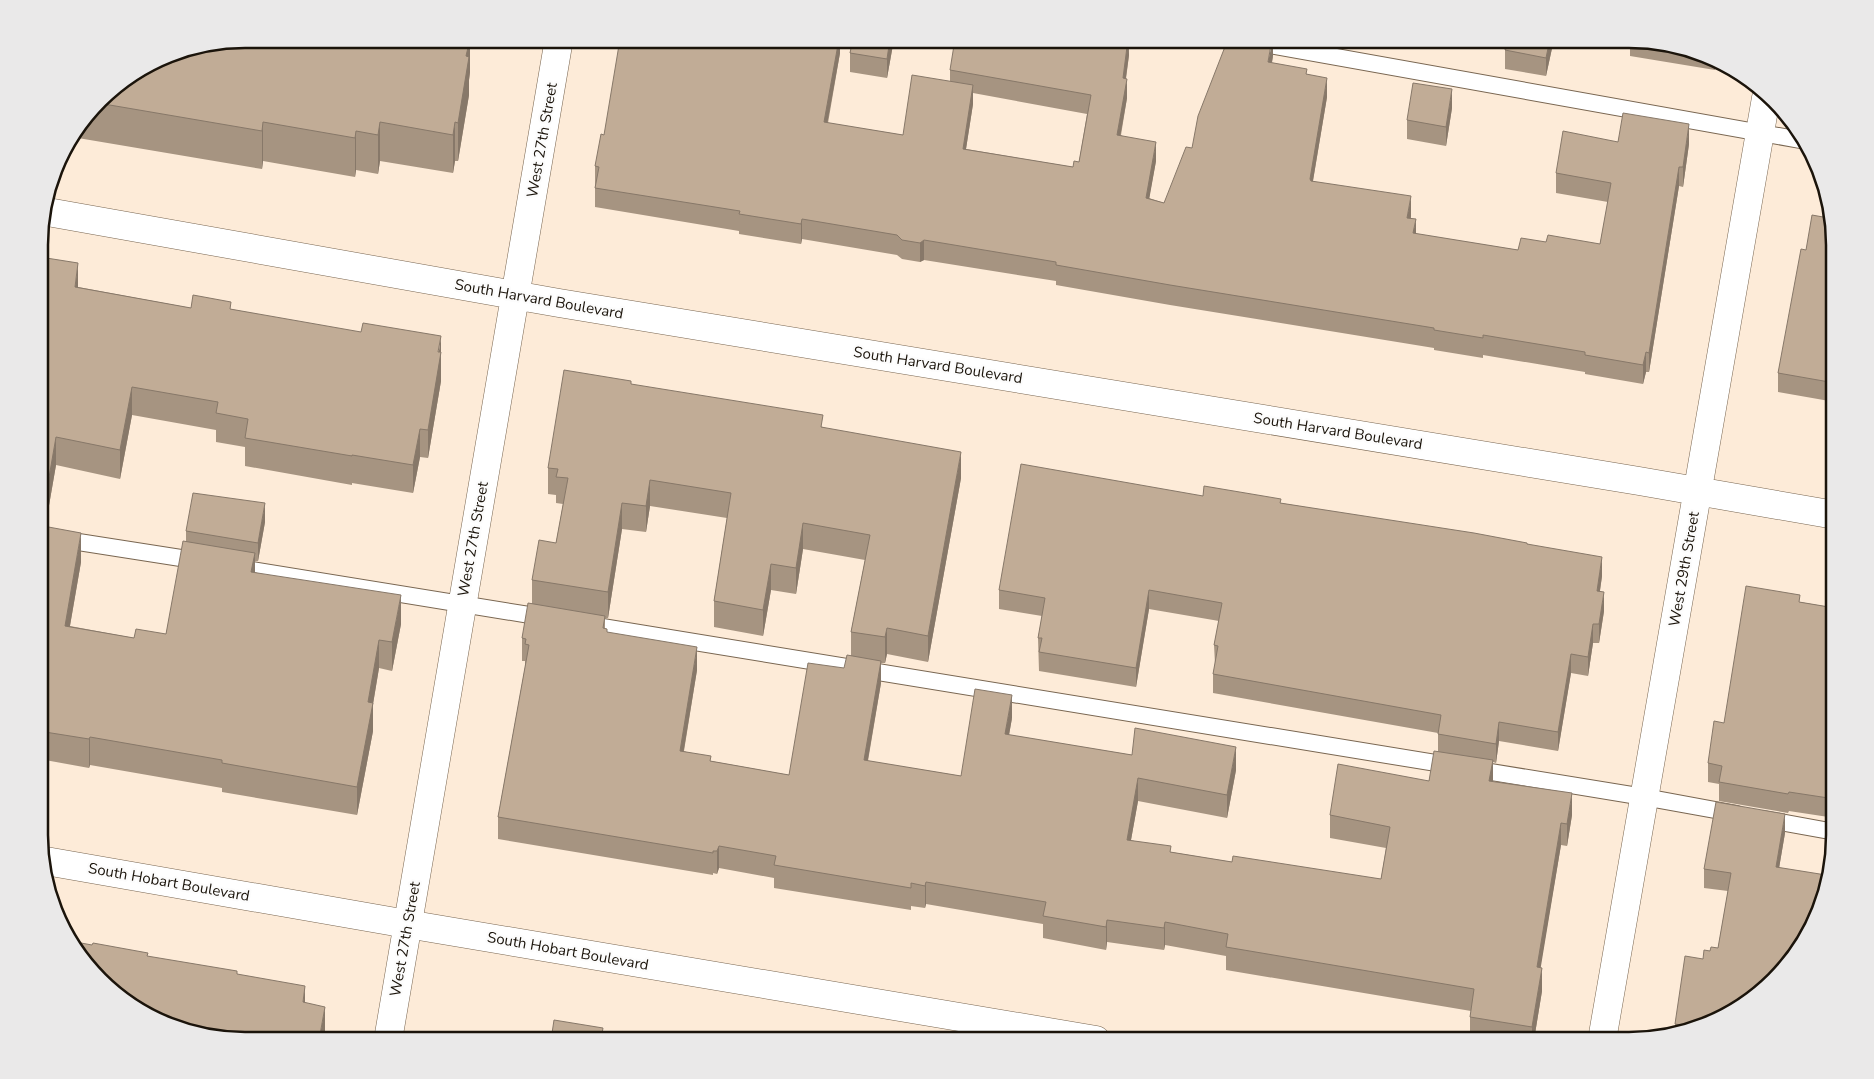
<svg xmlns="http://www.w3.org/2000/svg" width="1874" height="1079" font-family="'Nunito Sans',sans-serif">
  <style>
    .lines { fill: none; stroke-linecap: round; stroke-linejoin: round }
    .service-casing { stroke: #796651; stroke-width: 18 }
    .minor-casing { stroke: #796651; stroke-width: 29 }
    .service { stroke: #fff; stroke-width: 16 }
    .minor { stroke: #fff; stroke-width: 28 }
    .wall { fill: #a69481; fill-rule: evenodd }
    .shaded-wall { fill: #877869 }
    .building { fill: #c1ac96; stroke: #877869 }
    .labels { text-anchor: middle; stroke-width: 4.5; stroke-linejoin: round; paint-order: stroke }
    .street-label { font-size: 15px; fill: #1b140b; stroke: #fcfcfc }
    .rim { fill: none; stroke: #1b140b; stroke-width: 2.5 }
  </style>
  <rect width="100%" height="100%" fill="#fdebd8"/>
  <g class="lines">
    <defs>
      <path id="service" d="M 1252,42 L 1806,141
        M 40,536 L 200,561
        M 234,567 L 548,618
        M 584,624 L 1644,797 L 1737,814
        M 1763,819 L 1835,832"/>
      <path id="minor" d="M 42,211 L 559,303 L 1639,481 L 1835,515
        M 40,860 L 407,924 L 1096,1040
        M 388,1040 L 559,39
        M 1602,1040 L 1766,98"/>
    </defs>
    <!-- service casing -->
    <use href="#service" class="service-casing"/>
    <!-- minor casing -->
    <use href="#minor" class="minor-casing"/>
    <!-- service -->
    <use href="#service" class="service"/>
    <!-- minor -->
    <use href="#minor" class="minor"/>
  </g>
  <!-- wall -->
  <path class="wall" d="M 470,39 L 470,72 L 469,80 L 469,95 L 458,161 L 455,161 L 453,173 L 380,161 L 378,174 L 356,170 L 355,177 L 263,161 L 262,169 L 72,137 L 109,90 L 411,47 L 417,40 Z
    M 840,39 L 840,53 L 828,123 L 903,135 L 950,81 L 950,70 L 1090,44 L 1129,39 L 1129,55 L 1126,79 L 1127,98 L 1121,135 L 1156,161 L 1149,198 L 1164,203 L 1192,148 L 1273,56 L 1272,63 L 1307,74 L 1327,97 L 1313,181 L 1411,216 L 1411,219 L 1416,234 L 1518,250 L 1546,242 L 1600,244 L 1608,202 L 1556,193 L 1556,173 L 1618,142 L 1689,144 L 1683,187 L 1679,186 L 1649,372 L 1646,372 L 1643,384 L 1585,374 L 1585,372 L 1483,355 L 1483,358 L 1434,350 L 1434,348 L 1170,305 L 1056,285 L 1056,281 L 924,260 L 920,262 L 902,259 L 897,255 L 802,239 L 801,244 L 739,234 L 739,231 L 595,207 L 595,166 L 604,135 ZM 973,93 L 1087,114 L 1079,162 L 1073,167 L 966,149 L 973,104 Z
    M 853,39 L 894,39 L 887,78 L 850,72 L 850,53 Z
    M 1507,39 L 1554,39 L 1546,76 L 1505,69 L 1505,50 Z
    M 1630,39 L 1683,46 L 1716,60 L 1715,70 L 1630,56 Z
    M 1452,108 L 1446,146 L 1407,139 L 1407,120 Z
    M 1823,217 L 1835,231 L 1835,402 L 1778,392 L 1778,373 L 1806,250 Z
    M 40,257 L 78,287 L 191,308 L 231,309 L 441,352 L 441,381 L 428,458 L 420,457 L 413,493 L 352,483 L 352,485 L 245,466 L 245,447 L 216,442 L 216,430 L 132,415 L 120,479 L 56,465 L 47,517 L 40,516 Z
    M 631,385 L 823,427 L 961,478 L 928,662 L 887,654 L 885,663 L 881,663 L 881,683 L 868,761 L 961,776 L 1012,718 L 1009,735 L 1132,755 L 1236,770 L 1227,818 L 1138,801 L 1131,840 L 1171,852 L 1232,862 L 1381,879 L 1386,848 L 1330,838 L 1330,815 L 1429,781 L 1438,751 L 1438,733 L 1213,693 L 1213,674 L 1215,664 L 1214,645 L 1219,621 L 1149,609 L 1136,687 L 1039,671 L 1038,638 L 1042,616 L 999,609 L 999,590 L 1203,496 L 1281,503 L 1527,544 L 1602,576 L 1600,591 L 1604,611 L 1599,643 L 1593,643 L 1588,676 L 1571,673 L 1558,751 L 1499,741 L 1496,763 L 1493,762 L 1493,782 L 1572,815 L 1567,846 L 1561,845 L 1540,968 L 1542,991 L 1534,1040 L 1474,1040 L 1470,1039 L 1470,1017 L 1471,1011 L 1226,970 L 1226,956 L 1165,945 L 1164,950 L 1107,942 L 1106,950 L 1043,938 L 1043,924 L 926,904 L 925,908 L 911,906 L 911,910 L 774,888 L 774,878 L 719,868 L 717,874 L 713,873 L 713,875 L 498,839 L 498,817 L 525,667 L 525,661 L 522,661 L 522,638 L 532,604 L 532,580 L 556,543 L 563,504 L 556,503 L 556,495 L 548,494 L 548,468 ZM 650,506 L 727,518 L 714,601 L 714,627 L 763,636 L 771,590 L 796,594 L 803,549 L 865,560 L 851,632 L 851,656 L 789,775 L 711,761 L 684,751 L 697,670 L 607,632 L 605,628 L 605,618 L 608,618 L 622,529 L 646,532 Z
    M 265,522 L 258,561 L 255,561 L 255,572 L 401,624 L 392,671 L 379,668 L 373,704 L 373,731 L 357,815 L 222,792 L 222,788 L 90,765 L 89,768 L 45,760 L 45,748 L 40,747 L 40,543 L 81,562 L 70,626 L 134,638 L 166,634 L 186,542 L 186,531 Z
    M 1800,602 L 1835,608 L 1835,818 L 1789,811 L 1788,813 L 1719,801 L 1719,784 L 1708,782 L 1708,763 L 1724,723 Z
    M 1785,833 L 1779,868 L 1744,1006 L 1696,1029 L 1675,1034 L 1675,1024 L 1703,959 L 1710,951 L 1718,948 L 1728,891 L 1704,888 L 1704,869 Z"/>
  <!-- shaded-wall -->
  <path class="shaded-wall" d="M 470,39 L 470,72 L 469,80 L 469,95 L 458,161 L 458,123 L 466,56 Z
    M 839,39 L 840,39 L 840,53 L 824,141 L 824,122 Z
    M 890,39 L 894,39 L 887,78 L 887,59 Z
    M 1128,39 L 1129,55 L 1123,98 L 1123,78 Z
    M 1273,39 L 1273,56 L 1268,82 L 1268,62 Z
    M 1550,39 L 1554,39 L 1546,76 L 1546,58 Z
    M 1715,59 L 1716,60 L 1715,70 Z
    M 1327,78 L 1327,97 L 1310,198 L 1310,179 Z
    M 1127,79 L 1127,98 L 1117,154 L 1117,135 Z
    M 973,85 L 973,104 L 963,168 L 963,149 Z
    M 1452,89 L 1452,108 L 1446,146 L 1446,127 Z
    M 263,122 L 263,161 L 262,169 L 262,131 Z
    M 380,122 L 380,161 L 378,174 L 378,135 Z
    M 455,122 L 455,161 L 453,173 L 453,135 Z
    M 1689,124 L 1689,144 L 1683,187 L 1683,167 Z
    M 356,131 L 356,170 L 355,177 L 355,138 Z
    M 1156,142 L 1156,161 L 1146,217 L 1146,198 Z
    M 1679,167 L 1679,186 L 1649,372 L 1649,353 Z
    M 1411,196 L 1411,216 L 1407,238 L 1407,218 Z
    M 802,219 L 802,239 L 801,244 L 801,224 Z
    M 1416,219 L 1416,239 L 1413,233 Z
    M 924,240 L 924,260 L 920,262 L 920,243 Z
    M 78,263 L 78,292 L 75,287 Z
    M 441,336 L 441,381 L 428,458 L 428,430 Z
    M 1646,352 L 1646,372 L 1643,384 L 1643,365 Z
    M 132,387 L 132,415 L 120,479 L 120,450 Z
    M 420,429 L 420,457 L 413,493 L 413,465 Z
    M 56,437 L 56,465 L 47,517 L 47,489 Z
    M 961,452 L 961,478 L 928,662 L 928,636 Z
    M 650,480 L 650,506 L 646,532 L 646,506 Z
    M 265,503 L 265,522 L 258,561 L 258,543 Z
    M 622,503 L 622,529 L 608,618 L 608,592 Z
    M 803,523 L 803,549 L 796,594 L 796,568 Z
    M 81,533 L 81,562 L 65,654 L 65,626 Z
    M 255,553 L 255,581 L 251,572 Z
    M 1602,557 L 1602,576 L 1597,610 L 1597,591 Z
    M 771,564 L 771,590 L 763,636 L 763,610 Z
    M 1149,590 L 1149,609 L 1136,687 L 1136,668 Z
    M 1604,592 L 1604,611 L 1599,643 L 1599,624 Z
    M 401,595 L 401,624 L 392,671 L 392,642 Z
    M 1593,624 L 1593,643 L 1588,676 L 1588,657 Z
    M 887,628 L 887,654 L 885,663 L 885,637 Z
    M 379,640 L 379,668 L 373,704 L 373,731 L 357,815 L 357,787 L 368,702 Z
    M 697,647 L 697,670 L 680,773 L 680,751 Z
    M 1571,654 L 1571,673 L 1558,751 L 1558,732 Z
    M 881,661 L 881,683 L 864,782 L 864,760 Z
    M 1012,695 L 1012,718 L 1005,757 L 1005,734 Z
    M 1499,722 L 1499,741 L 1496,763 L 1496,744 Z
    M 90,737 L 90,765 L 89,768 L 89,739 Z
    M 1236,747 L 1236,770 L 1227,818 L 1227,795 Z
    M 1493,760 L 1493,783 L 1489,781 Z
    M 1138,778 L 1138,801 L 1127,862 L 1127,840 Z
    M 1572,793 L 1572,815 L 1567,846 L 1567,824 Z
    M 1785,814 L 1785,833 L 1776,886 L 1776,867 Z
    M 1561,823 L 1561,845 L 1537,990 L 1537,967 Z
    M 719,846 L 719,868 L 717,874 L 717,851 Z
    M 926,882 L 926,904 L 925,908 L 925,886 Z
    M 1107,920 L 1107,942 L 1106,950 L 1106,927 Z
    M 1165,922 L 1165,945 L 1164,950 L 1164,928 Z
    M 1542,968 L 1542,991 L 1534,1040 L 1532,1040 L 1532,1027 Z
    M 305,986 L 305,1012 L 303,1002 Z
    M 325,1007 L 325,1034 L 324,1040 L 319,1040 Z
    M 603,1028 L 603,1040 L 601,1040 Z"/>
  <!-- building -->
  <path class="building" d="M 244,39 L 367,39 L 411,47 L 413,39 L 417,40 L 417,39 L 470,39 L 466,56 L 469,57 L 458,123 L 455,122 L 453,135 L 380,122 L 378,135 L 356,131 L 355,138 L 263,122 L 262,131 L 98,103 L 109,90 L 166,54 Z
    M 620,39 L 839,39 L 824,122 L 903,135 L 912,75 L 973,85 L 963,149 L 1073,167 L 1074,161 L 1079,162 L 1091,95 L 950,70 L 955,39 L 1061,39 L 1090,44 L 1091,39 L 1128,39 L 1123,78 L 1127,79 L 1117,135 L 1156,142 L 1146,198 L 1164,203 L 1186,147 L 1192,148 L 1198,116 L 1228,39 L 1272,39 L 1268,62 L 1307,69 L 1306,74 L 1327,78 L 1310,179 L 1311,181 L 1411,196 L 1407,218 L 1416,219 L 1413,233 L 1518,250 L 1521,238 L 1546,242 L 1548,235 L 1600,244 L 1611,183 L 1556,173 L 1563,131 L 1618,142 L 1623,113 L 1689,124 L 1683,167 L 1679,167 L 1649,353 L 1646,352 L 1643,365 L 1585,355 L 1585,352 L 1483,335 L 1483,338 L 1434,330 L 1434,328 L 1170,285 L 1056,265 L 1056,262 L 924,240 L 920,243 L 902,240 L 897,235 L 802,219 L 801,224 L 739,214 L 740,211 L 595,188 L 599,167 L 595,166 L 601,134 L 604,135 Z
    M 853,39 L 890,39 L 887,59 L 850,53 Z
    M 1507,39 L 1550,39 L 1546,58 L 1505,50 Z
    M 1413,83 L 1452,89 L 1446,127 L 1407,120 Z
    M 1824,209 L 1831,210 L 1835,231 L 1835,383 L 1778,373 L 1801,249 L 1806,250 L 1812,215 L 1823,217 Z
    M 40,257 L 78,263 L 75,287 L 191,308 L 193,295 L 231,302 L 230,309 L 361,332 L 363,323 L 441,336 L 438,352 L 441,352 L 428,430 L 420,429 L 413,465 L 352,455 L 352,456 L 245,438 L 248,419 L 216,413 L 218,402 L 132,387 L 120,450 L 56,437 L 47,489 L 40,488 Z
    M 564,370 L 631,381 L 631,384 L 823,415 L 821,427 L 961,452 L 928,636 L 887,628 L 885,637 L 851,632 L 870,535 L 803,523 L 796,568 L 771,564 L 763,610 L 714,601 L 731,493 L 650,480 L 646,506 L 622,503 L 608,592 L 532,580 L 539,540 L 556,543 L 568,478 L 556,477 L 558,469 L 548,468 Z
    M 1021,464 L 1203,496 L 1204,486 L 1281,499 L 1280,503 L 1474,533 L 1527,543 L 1527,544 L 1602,557 L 1597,591 L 1604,592 L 1599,624 L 1593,624 L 1588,657 L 1571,654 L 1558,732 L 1499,722 L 1496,744 L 1438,734 L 1441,715 L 1213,674 L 1218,646 L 1214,645 L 1222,603 L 1149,590 L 1136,668 L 1039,652 L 1042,638 L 1038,638 L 1045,598 L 999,590 Z
    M 193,493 L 265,503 L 258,543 L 186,531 Z
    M 43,526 L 81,533 L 65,626 L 134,638 L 136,629 L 166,634 L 183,541 L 255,553 L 251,572 L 401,595 L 392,642 L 379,640 L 368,702 L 373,703 L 357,787 L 222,763 L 222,760 L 90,737 L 89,739 L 45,732 L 46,720 L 40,719 L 40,543 Z
    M 1746,586 L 1800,595 L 1799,602 L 1835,608 L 1835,799 L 1789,792 L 1788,794 L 1719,782 L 1722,766 L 1708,763 L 1714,721 L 1724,723 Z
    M 528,603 L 605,616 L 603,628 L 607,629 L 607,632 L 697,647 L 680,751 L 711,756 L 710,761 L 789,775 L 808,663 L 844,668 L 847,655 L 881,661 L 864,760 L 961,776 L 975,689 L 1012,695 L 1005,734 L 1132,755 L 1135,728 L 1236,747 L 1227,795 L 1138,778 L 1127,840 L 1171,846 L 1170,852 L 1232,862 L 1233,856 L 1381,879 L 1390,827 L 1330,815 L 1338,764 L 1429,781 L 1434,751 L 1493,760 L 1489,781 L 1572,793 L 1567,824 L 1561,823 L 1537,967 L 1542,968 L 1532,1027 L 1470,1017 L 1474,989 L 1226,947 L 1228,934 L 1165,922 L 1164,928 L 1107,920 L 1106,927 L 1043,916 L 1046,902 L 926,882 L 925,886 L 911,883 L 911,888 L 774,865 L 776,856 L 719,846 L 717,851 L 713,851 L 713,853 L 498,817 L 529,645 L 525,644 L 526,639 L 522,638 Z
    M 1716,802 L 1785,814 L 1776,867 L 1826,875 L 1808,937 L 1744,1006 L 1699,1028 L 1675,1024 L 1685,956 L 1703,959 L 1704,950 L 1710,951 L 1711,947 L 1718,948 L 1731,873 L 1704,869 Z
    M 70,941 L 92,945 L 93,943 L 148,953 L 147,956 L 237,971 L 237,974 L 305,986 L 303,1002 L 325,1007 L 319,1040 L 244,1040 L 191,1033 L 142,1013 L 73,949 Z
    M 554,1020 L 603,1028 L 601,1040 L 603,1040 L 551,1040 Z
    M 474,1036 L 499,1040 L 473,1040 Z
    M 510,1037 L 529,1040 L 510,1040 Z"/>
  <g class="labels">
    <!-- street labels -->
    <g class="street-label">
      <text transform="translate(542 140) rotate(-80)" y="5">West 27th Street</text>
      <text transform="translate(539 299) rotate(10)" y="5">South Harvard Boulevard</text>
      <text transform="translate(938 365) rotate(9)" y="5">South Harvard Boulevard</text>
      <text transform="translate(1338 431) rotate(9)" y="5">South Harvard Boulevard</text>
      <text transform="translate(473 539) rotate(-80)" y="5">West 27th Street</text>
      <text transform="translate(1684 569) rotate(-80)" y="5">West 29th Street</text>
      <text transform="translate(169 882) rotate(10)" y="5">South Hobart Boulevard</text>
      <text transform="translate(405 939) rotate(-80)" y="5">West 27th Street</text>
      <text transform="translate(568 951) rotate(10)" y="5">South Hobart Boulevard</text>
    </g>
  </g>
  <!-- crop -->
  <path d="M0 0H1874V1079H0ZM245 48H1629A197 197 0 0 1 1826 245V835A197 197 0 0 1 1629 1032H245A197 197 0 0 1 48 835V245A197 197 0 0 1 245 48Z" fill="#eae9e9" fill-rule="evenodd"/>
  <path class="rim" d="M245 48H1629A197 197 0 0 1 1826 245V835A197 197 0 0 1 1629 1032H245A197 197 0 0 1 48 835V245A197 197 0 0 1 245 48Z"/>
</svg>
